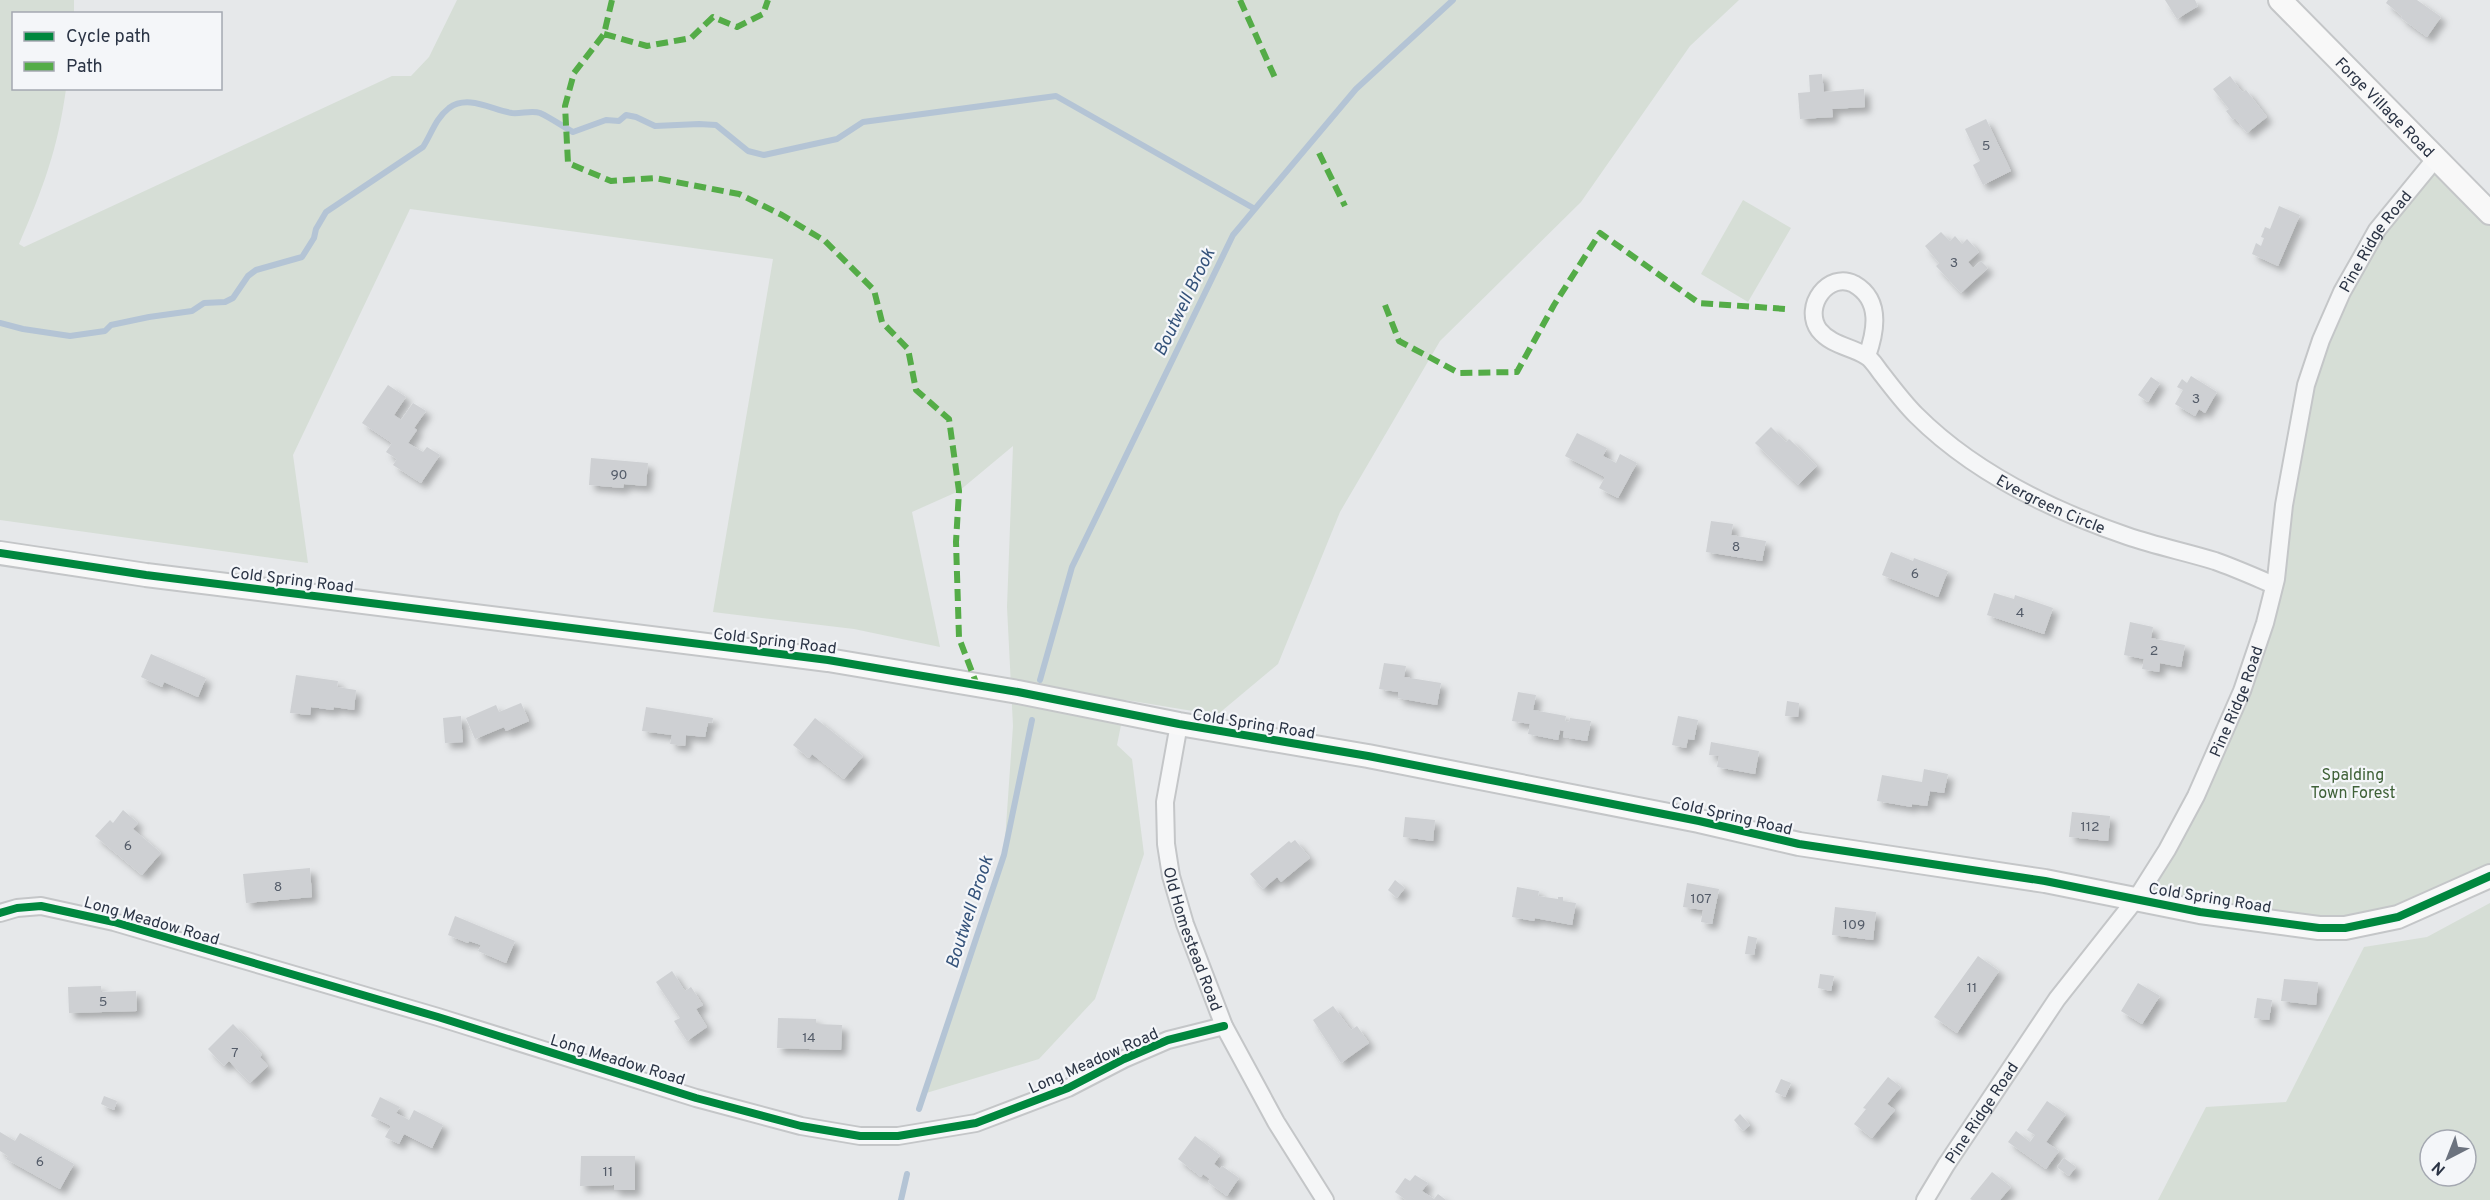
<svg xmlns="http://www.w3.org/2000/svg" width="2490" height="1200" font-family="Overpass,sans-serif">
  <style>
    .green { fill: #d6ded6; fill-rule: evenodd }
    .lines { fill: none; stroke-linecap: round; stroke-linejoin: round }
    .stream { stroke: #b4c4d5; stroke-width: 6 }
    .building { fill: #ced0d3; filter: url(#shadow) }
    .street-casing { stroke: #c4c6c8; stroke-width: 20 }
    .secondary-casing { stroke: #c4c6c8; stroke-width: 26 }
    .street { stroke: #f5f6f7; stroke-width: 16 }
    .secondary { stroke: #f8f8f8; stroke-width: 22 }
    .quiet { stroke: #54ac47; stroke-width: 6; stroke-dasharray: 12 6; stroke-linecap: butt }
    .cycleway-casing { stroke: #f4f6f9; stroke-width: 11 }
    .cycleway { stroke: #00873e; stroke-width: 8 }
    .labels { text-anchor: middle; stroke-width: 4.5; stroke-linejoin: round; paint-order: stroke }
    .number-label { font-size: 14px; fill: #545c69 }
    .street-label { font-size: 16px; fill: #2b3445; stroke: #f4f6f9 }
    .park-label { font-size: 16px; fill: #3f6138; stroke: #f4f6f9 }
    .water-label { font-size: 18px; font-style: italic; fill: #34527a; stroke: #f4f6f9 }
  </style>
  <defs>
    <filter id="shadow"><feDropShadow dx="5.5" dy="5.5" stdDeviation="3" flood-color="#0004"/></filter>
  </defs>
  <rect width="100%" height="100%" fill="#e6e8ea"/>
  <!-- green -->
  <path class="green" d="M 0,0 L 74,0 L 74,13 L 14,14 L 14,88 L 66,89 C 58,148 43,189 19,244 L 24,247 L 392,76 L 411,76 L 429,57 L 457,0 L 1739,0 L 1690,46 L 1581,202 L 1440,341 L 1340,512 L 1278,664 L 1217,715 L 1126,700 L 1117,745 L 1132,759 L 1144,854 L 1095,999 L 1039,1059 L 923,1094 L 1004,855 L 1013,726 L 1007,607 L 1013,446 L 959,491 L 912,512 L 940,647 L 854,629 L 713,612 L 773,259 L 410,209 L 293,455 L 308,563 L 0,520 Z
    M 2436,158 L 2490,213 L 2490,888 L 2398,917 L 2319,928 L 2136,899 L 2167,850 L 2265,623 L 2297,437 L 2342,292 Z
    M 1743,200 L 1791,228 L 1748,302 L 1701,274 Z
    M 2490,903 L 2490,1200 L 2158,1200 L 2206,1107 L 2286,1102 L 2364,947 L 2427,937 ZM 2430,1140 L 2466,1140 L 2466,1176 L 2430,1176 Z"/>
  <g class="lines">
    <!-- stream -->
    <path class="stream" d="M 0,323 L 23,329 L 70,336 L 105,331 L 111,325 L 149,317 L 192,311 L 204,303 L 225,302 L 233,298 L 248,276 L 256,270 L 302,257 L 314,238 L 316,229 L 326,212 L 423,147 C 432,133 435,119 449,108 C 468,94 492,110 512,113 C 521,114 532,110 540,113 C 551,118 562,126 573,132 L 606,120 L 619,121 L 626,115 L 636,117 L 655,126 L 699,124 L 716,125 L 748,151 L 764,155 L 837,139 L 863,122 L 1056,96 L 1255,209
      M 1040,680 L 1072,567 L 1233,235 L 1356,89 L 1453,0
      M 919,1109 L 1004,855 L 1032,720
      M 901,1200 L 907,1174"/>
  </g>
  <!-- building -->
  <path class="building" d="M 2165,0 L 2195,0 L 2198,6 L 2177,19 Z
    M 2388,0 L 2417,0 L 2441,17 L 2427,37 L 2401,18 L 2402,16 L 2386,3 Z
    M 1822,74 L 1824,92 L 1864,89 L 1865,107 L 1832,109 L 1833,117 L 1800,119 L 1798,93 L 1810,92 L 1809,75 Z
    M 2230,76 L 2242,92 L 2246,90 L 2267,117 L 2247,133 L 2235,118 L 2233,120 L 2226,111 L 2229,109 L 2213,89 Z
    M 1986,119 L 2011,171 L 1983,185 L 1973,165 L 1980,161 L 1965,129 Z
    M 2279,206 L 2300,215 L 2278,266 L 2252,254 L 2256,243 L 2261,246 L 2264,238 L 2261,237 L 2265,227 L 2270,229 Z
    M 1941,232 L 1950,241 L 1955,236 L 1962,244 L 1967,239 L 1979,252 L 1968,262 L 1973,268 L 1981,261 L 1988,268 L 1961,293 L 1936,266 L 1939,263 L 1925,246 Z
    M 2191,376 L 2217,392 L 2205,413 L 2199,409 L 2195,416 L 2175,404 L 2183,390 L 2177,387 L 2182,379 L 2187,383 Z
    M 2151,377 L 2160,383 L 2148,402 L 2138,395 Z
    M 388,385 L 406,397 L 394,415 L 401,420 L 413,403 L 426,411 L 414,428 L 417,430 L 408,443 L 423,452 L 427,447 L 440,455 L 421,483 L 393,465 L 397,459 L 386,452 L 392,443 L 362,423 Z
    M 1771,427 L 1786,442 L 1789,439 L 1817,466 L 1798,485 L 1755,443 Z
    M 1577,433 L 1607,448 L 1603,456 L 1616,463 L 1620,454 L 1637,463 L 1618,498 L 1599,488 L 1605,477 L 1565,456 Z
    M 591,458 L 648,463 L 646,486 L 624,484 L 623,488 L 589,485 Z
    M 1711,521 L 1733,524 L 1731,535 L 1766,541 L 1762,561 L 1706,552 Z
    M 1891,552 L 1913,561 L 1914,558 L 1948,571 L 1938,597 L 1882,575 Z
    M 1994,593 L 2014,599 L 2015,595 L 2053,608 L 2044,634 L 1987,615 Z
    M 2130,622 L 2153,627 L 2151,638 L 2185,645 L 2181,667 L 2160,663 L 2159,672 L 2142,669 L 2144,659 L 2124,655 Z
    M 151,654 L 206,678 L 198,697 L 164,682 L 162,687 L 141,677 Z
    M 1384,663 L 1406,666 L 1404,677 L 1441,683 L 1437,705 L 1398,698 L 1398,692 L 1379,689 Z
    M 296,675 L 338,681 L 337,687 L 356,690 L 354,710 L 334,707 L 333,710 L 311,707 L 310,715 L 290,713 Z
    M 1518,692 L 1536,695 L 1533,710 L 1566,716 L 1565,721 L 1569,722 L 1570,718 L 1591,721 L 1587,741 L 1563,737 L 1564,731 L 1560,730 L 1558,740 L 1528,734 L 1530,724 L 1512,721 Z
    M 1787,701 L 1799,703 L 1798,717 L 1785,716 Z
    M 521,703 L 529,721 L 506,731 L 504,727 L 475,739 L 466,718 L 496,705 L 499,712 Z
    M 646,707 L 713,718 L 712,723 L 708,722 L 705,737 L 686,735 L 685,746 L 670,744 L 672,735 L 642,731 Z
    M 461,716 L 463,742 L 445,743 L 443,718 Z
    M 1678,716 L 1698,720 L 1694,740 L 1688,739 L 1686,748 L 1672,745 Z
    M 815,718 L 863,756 L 844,779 L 812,754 L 809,758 L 793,745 Z
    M 1711,742 L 1759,751 L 1755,774 L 1717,767 L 1719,756 L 1709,755 Z
    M 1924,769 L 1948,774 L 1944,793 L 1930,791 L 1927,806 L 1912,804 L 1912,807 L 1877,801 L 1882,775 L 1922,782 Z
    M 123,810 L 138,823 L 133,829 L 161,853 L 142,875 L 95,836 L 110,820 L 113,823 Z
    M 2072,812 L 2110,816 L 2108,841 L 2069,837 Z
    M 1405,817 L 1435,820 L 1433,841 L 1403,837 Z
    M 1295,840 L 1310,858 L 1281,882 L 1277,877 L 1263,889 L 1250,874 L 1289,841 L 1291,843 Z
    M 310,868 L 312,897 L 246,903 L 243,874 Z
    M 1395,880 L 1405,888 L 1397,898 L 1388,890 Z
    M 1687,883 L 1719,889 L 1712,924 L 1701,922 L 1703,910 L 1683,907 Z
    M 1517,887 L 1539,891 L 1538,896 L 1558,899 L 1558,897 L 1563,897 L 1563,901 L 1576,903 L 1572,925 L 1535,918 L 1534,921 L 1512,917 Z
    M 1835,907 L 1876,912 L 1873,940 L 1832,935 Z
    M 455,916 L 515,941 L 506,963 L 478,951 L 481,945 L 469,941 L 468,943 L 448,935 Z
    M 1748,936 L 1757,938 L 1754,955 L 1745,954 Z
    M 1978,956 L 1999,971 L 1957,1033 L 1934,1017 Z
    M 672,971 L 685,991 L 691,987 L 703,1005 L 696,1009 L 707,1027 L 687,1041 L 674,1021 L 680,1018 L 656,982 Z
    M 1820,974 L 1834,976 L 1831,991 L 1818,988 Z
    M 2284,979 L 2318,982 L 2316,1005 L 2281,1001 Z
    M 2138,983 L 2160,996 L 2142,1024 L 2121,1011 Z
    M 101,986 L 101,992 L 136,991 L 137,1011 L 69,1013 L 68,987 Z
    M 2257,998 L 2272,1000 L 2269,1020 L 2254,1018 Z
    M 1333,1006 L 1351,1030 L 1357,1026 L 1369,1043 L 1341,1063 L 1313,1020 Z
    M 778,1018 L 816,1019 L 816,1024 L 842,1025 L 841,1050 L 777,1048 Z
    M 233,1024 L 262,1054 L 260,1057 L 268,1066 L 250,1083 L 229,1061 L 224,1066 L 208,1049 Z
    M 1888,1077 L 1901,1087 L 1887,1104 L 1895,1110 L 1872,1138 L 1854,1124 L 1866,1109 L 1863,1108 Z
    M 1781,1079 L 1791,1083 L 1785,1097 L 1775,1092 Z
    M 104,1096 L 117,1101 L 114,1110 L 101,1104 Z
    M 380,1097 L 400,1107 L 396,1113 L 409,1120 L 414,1110 L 443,1125 L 432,1148 L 404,1134 L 399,1144 L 385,1137 L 391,1126 L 371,1116 Z
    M 2047,1101 L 2066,1114 L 2046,1142 L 2059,1151 L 2046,1169 L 2008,1142 L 2016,1131 L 2030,1142 L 2035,1135 L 2027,1130 Z
    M 1740,1114 L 1750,1125 L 1743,1131 L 1734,1120 Z
    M 0,1132 L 15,1141 L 20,1133 L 74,1164 L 60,1189 L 6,1159 L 8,1156 L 0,1151 Z
    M 1195,1136 L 1220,1155 L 1214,1164 L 1220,1169 L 1222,1166 L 1239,1178 L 1227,1196 L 1208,1182 L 1210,1179 L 1203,1174 L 1201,1177 L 1178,1159 Z
    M 581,1156 L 635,1156 L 635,1190 L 614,1190 L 614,1185 L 580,1186 Z
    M 2064,1158 L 2076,1167 L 2069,1176 L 2057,1167 Z
    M 1992,1172 L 2011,1187 L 2000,1200 L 1972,1200 L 1970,1199 Z
    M 1415,1175 L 1428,1183 L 1422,1191 L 1434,1199 L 1438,1194 L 1446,1200 L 1406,1200 L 1395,1192 L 1405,1178 L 1410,1181 Z"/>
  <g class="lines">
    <defs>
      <g id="street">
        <path id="s1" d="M 1867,356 C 1876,331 1882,300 1854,284 C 1829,271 1802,306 1819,330 C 1832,346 1850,346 1866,356 C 1872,359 1877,368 1881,373 C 1892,387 1903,402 1916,415 C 1974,473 2051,510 2127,536 C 2156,546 2186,552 2215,561 C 2235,568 2255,577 2274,585"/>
        <path id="s2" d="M 1179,724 L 1165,802 L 1166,844 L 1171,876 L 1185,924 L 1224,1026 L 1276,1122 L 1325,1200"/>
        <path d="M 0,913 L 17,908 L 41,906 L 114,922 L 438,1017 L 696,1098 L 801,1126 L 860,1136 L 898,1136 L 976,1123 L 1068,1088 L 1124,1059 L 1168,1040 L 1224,1026"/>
        <path id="s3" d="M 1925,1200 L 1946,1165 L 2057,999 L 2136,899 L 2167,850 L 2196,796 L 2242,691 L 2265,623 L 2276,579 L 2284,505 L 2306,385 L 2321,340 L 2342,292 L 2377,230 L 2436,158"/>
      </g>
      <g id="secondary">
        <path id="s4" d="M 2280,0 L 2490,213"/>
        <path d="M 0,553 L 146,575 L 828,660 L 1018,692 L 1179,724 L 1368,756 L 1699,821 L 1799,844 L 2045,881 L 2200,912 L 2319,928 L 2345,928 L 2398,917 L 2490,876"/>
      </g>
    </defs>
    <!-- street casing -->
    <use href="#street" class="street-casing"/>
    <!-- secondary casing -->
    <use href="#secondary" class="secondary-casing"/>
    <!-- street -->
    <use href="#street" class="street"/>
    <!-- secondary -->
    <use href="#secondary" class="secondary"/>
    <!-- quiet -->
    <path class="quiet" d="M 612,0 L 604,34 L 574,73 L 565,106 L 568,163 L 611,181 L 655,178 L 739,194 L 782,215 L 825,241 L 874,290 L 882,322 L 908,349 L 916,390 L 949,419 L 959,491 L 956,542 L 959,638 L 977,685
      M 1240,0 L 1276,80
      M 604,34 L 647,46 L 691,38 L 713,17 L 737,27 L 763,14 L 768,0
      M 1319,153 L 1345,206
      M 1385,305 L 1399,341 L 1459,373 L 1517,372 L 1554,305 L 1600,233 L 1699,303 L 1786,309"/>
    <defs>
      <path id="cycleway" d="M 0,553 L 146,575 L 828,660 L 1018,692 L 1179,724 L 1368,756 L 1699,821 L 1799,844 L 2045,881 L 2200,912 L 2319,928 L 2345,928 L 2398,917 L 2490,876
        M 0,913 L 17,908 L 41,906 L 114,922 L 438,1017 L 696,1098 L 801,1126 L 860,1136 L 898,1136 L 976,1123 L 1068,1088 L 1124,1059 L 1168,1040 L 1224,1026"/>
    </defs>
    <!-- cycleway casing -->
    <use href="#cycleway" class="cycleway-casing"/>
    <!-- cycleway -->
    <use href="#cycleway" class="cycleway"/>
  </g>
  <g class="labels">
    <!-- number labels -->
    <g class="number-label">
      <text x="1986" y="150">5</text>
      <text x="1954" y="267">3</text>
      <text x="2196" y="403">3</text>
      <text x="619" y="479">90</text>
      <text x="1736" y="551">8</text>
      <text x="1915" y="578">6</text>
      <text x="2020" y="617">4</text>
      <text x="2154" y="655">2</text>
      <text x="2090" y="831">112</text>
      <text x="128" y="850">6</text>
      <text x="278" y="891">8</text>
      <text x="1701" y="903">107</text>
      <text x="1854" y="929">109</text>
      <text x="1972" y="992">11</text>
      <text x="103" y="1006">5</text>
      <text x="809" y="1042">14</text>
      <text x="235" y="1057">7</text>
      <text x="40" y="1166">6</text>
      <text x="608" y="1176">11</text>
    </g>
    <!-- street labels -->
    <g class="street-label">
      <text dy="6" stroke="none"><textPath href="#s4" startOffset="150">Forge Village Road</textPath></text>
      <text dy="6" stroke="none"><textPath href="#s3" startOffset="1076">Pine Ridge Road</textPath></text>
      <text dy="6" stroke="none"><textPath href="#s1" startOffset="452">Evergreen Circle</textPath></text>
      <text transform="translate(292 579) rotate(7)" y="6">Cold Spring Road</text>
      <text transform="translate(775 640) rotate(7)" y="6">Cold Spring Road</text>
      <text dy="6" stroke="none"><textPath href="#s3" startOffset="590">Pine Ridge Road</textPath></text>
      <text transform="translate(1254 723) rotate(9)" y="6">Cold Spring Road</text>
      <text transform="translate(1732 815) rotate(13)" y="6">Cold Spring Road</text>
      <text transform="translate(2210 897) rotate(9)" y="6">Cold Spring Road</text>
      <text transform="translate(152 920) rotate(16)" y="6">Long Meadow Road</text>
      <text dy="6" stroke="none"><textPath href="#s2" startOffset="220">Old Homestead Road</textPath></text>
      <text transform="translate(618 1059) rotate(17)" y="6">Long Meadow Road</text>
      <text transform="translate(1093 1060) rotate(-24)" y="6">Long Meadow Road</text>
      <text dy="6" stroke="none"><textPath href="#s3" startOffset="104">Pine Ridge Road</textPath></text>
    </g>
    <!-- park labels -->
    <g class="park-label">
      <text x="2353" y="780">Spalding<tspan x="2353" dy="18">Town Forest</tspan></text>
    </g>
    <!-- water labels -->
    <g class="water-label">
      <text transform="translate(1184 302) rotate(-64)" y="6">Boutwell Brook</text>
      <text transform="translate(969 912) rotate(-72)" y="6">Boutwell Brook</text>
    </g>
  </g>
  <!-- legend -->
  <rect x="12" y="12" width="210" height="78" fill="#f4f6f9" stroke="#a4a8b1" stroke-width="1.5"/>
  <rect x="24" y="32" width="30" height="9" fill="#00873e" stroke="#a4a8b1" stroke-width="1.5"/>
  <text x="66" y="42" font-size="18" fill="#2b3445">Cycle path</text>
  <rect x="24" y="62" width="30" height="9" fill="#54ac47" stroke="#a4a8b1" stroke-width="1.5"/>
  <text x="66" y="72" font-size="18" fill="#2b3445">Path</text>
  <!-- north arrow -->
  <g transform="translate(2448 1158) rotate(222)"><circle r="28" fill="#f4f6f9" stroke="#a4a8b1" stroke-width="1.5"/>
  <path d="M0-4.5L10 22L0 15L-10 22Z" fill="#6c737f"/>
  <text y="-9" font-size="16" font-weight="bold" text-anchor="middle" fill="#2b3445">N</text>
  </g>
</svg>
